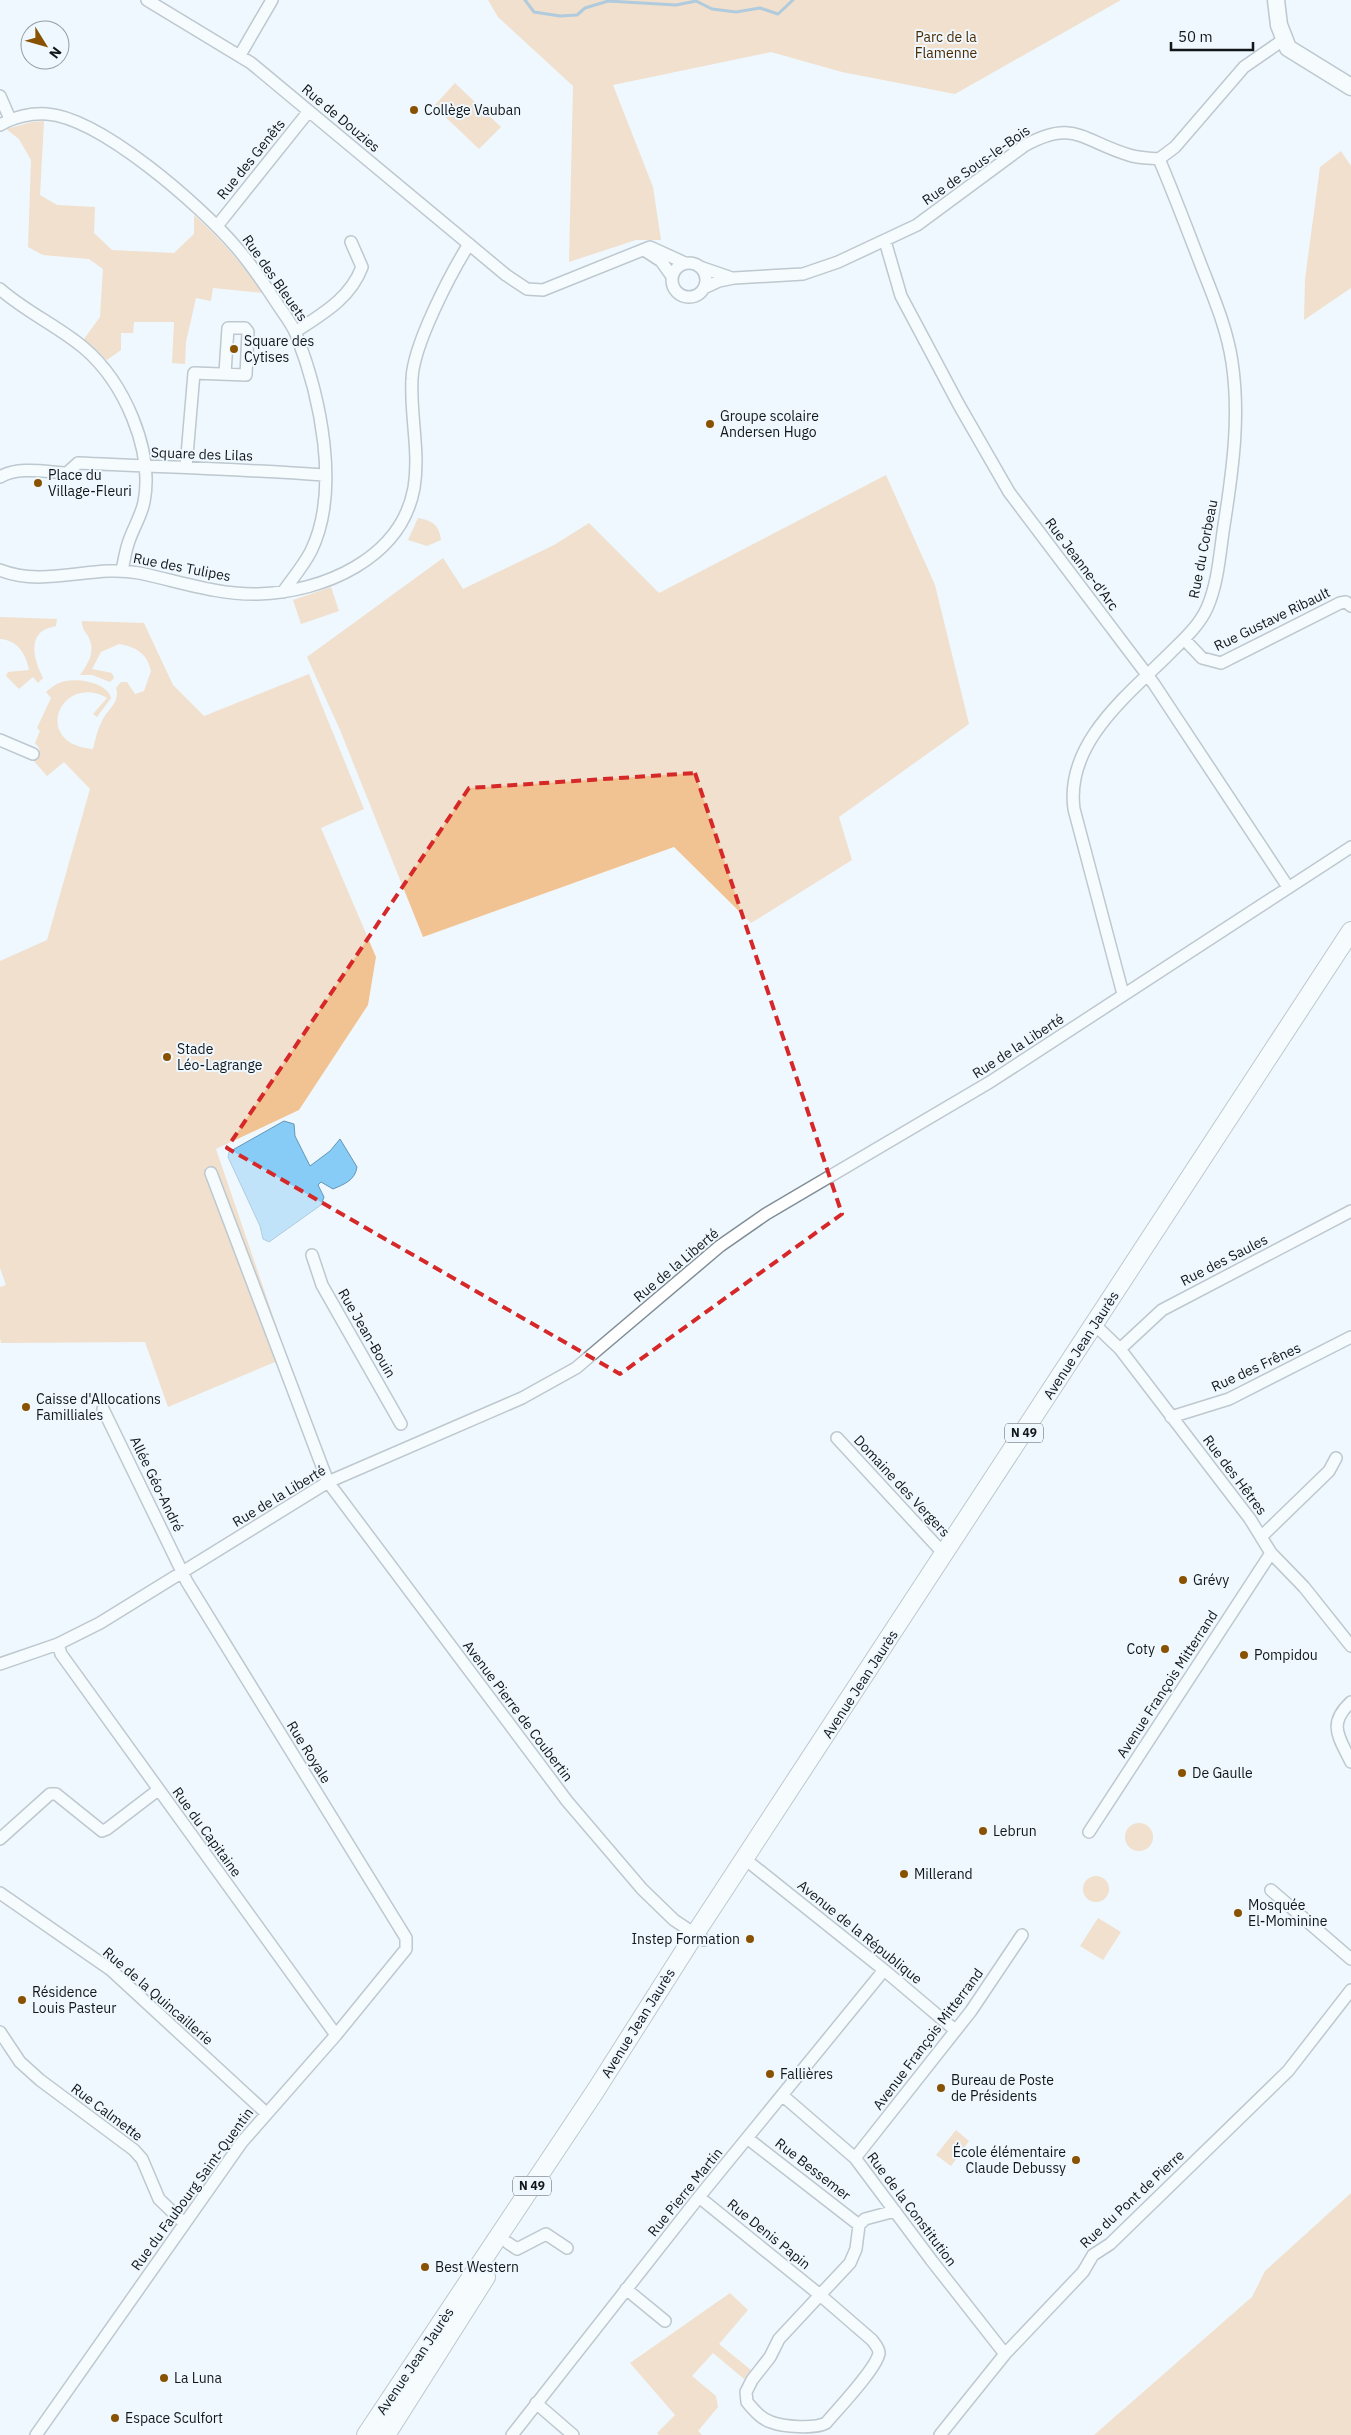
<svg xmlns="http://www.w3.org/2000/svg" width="1351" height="2435" font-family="'IBM Plex Sans',sans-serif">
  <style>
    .green { fill: #f2c392 }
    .water { fill: #87cbf7; stroke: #6495b5 }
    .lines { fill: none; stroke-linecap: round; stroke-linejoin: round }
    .stream { stroke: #6495b5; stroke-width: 3 }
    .street-casing { stroke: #808e97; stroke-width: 14 }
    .secondary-casing { stroke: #808e97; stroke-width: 19 }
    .primary-casing { stroke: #808e97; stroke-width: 20 }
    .street { stroke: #fff; stroke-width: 11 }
    .secondary { stroke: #fff; stroke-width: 16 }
    .primary { stroke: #fff; stroke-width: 18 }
    .marked { fill: none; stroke: #d62828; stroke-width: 4; stroke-dasharray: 10 6; stroke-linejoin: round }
    .poi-dot { fill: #885200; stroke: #eff8fe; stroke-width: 2 }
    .labels { text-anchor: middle; stroke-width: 4; stroke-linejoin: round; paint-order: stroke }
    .shield { fill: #eff8fe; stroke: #545a5e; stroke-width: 1 }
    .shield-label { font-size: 12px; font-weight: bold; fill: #12171a }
    .park-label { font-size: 14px; fill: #4d2b00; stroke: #eff8fe }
    .poi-label { font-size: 14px; fill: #12171a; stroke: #eff8fe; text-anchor: start }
    .street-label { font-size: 14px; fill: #12171a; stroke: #eff8fe }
  </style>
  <rect width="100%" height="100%" fill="#eff8fe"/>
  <!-- green -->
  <path class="green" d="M 488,0 L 1121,0 L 955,94 L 842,72 L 771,52 L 613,85 L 653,187 L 661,240 L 636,240 L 569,262 L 573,86 L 498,17 Z
    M 455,83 L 501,127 L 479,149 L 434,106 Z
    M 44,121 L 40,195 L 57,205 L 95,207 L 94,233 L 112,250 L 174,253 L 194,234 L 194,215 C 221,239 242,264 263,293 L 213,288 L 211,301 L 196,298 L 186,342 L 185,364 L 172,363 L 174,322 L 134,322 L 133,333 L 121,333 L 121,350 L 107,360 L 84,339 L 100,317 L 103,269 L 89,259 L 43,255 L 28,247 L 31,160 L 19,139 L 6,129 L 32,122 Z
    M 1341,151 L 1351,166 L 1351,288 L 1304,320 L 1305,279 L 1320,167 Z
    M 886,475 L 935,585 L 969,724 L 839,817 L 852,860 L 751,923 L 674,847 L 423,937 L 340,730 L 307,657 L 443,558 L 463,589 L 554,545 L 589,523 L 659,593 Z
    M 418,518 C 433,521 439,525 441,540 L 427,546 L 408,540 Z
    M 331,587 L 339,611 L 301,624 L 293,600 Z
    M 0,617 L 57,619 L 56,626 C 52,627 44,629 41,632 C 28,644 37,666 43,678 L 38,683 L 33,677 L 19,689 L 6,676 L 8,672 L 29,670 C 26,653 17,640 0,639 Z
    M 82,621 L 144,623 L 173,685 L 204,716 L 309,674 L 364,809 L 321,828 L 376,957 L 368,1005 L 299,1110 L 216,1149 L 287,1357 L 168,1407 L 145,1342 L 1,1343 L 0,1338 L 0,1287 L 6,1285 L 0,1268 L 0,961 L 47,940 L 90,789 L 64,762 L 47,776 L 33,760 L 38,755 L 39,748 L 35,743 L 40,731 L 37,728 L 51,698 L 46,692 C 52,687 58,682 66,681 C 79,678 108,683 111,698 L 97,717 L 93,714 L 107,698 C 61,672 30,744 93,749 C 95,741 97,731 101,723 C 106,710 121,703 116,688 L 121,682 L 127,682 L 135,694 L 144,691 L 151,671 C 147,653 136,647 119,644 L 101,652 L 92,669 L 112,673 L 114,678 L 110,682 L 92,675 L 80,675 C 89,662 96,651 88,636 C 84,630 82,628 82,621 Z
    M1125 1837a14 14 0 1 1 28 0a14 14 0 1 1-28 0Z
    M1083 1889a13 13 0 1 1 26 0a13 13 0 1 1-26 0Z
    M 1098,1918 L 1121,1932 L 1103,1960 L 1080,1946 Z
    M 956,2130 L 969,2141 L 951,2166 L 936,2155 Z
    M 1351,2193 L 1351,2435 L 1094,2435 L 1252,2297 L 1265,2271 Z
    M 730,2293 L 748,2310 L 719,2344 L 751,2370 L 744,2379 L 713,2353 L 692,2376 L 716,2396 L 718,2407 L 698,2431 L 702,2435 L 659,2435 L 657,2433 L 675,2415 L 630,2363 Z"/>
  <!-- water -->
  <path class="water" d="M 284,1121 L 294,1124 L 295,1136 L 310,1166 L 330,1151 L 340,1139 L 357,1167 C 355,1180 345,1184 333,1189 L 321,1182 L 318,1185 L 324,1197 L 321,1205 L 269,1242 L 263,1239 L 260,1226 L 228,1157 L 229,1152 Z"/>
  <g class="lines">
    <!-- stream -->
    <path class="stream" d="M 525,0 L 534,12 L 560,16 L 577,15 L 585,8 L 608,1 L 676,5 L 696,1 L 712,9 L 736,12 L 760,8 L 778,14 L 793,0"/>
    <defs>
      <path id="street" d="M 147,0 L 251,63 L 506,275 L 527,289 L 543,290 L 650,247 L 685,263
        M 240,55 L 272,0
        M 0,96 L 10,119
        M 0,125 C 13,117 31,113 47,114 C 101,118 201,206 236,247 C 252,265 265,285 278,305 C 284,314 292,324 296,334 C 320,395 341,490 311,551 C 304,565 292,579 283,592
        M 217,226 L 309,111
        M 885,241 L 901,296 L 959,405 L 1009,492 L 1154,684 L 1288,887
        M 644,250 L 661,261 L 671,275
        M672 280a17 17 0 1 1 34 0a17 17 0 1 1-34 0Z
        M 700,267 L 732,278
        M 704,288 L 719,281 L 734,278 L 803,274 L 838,262 L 917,225 L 1024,146 C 1074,118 1082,141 1129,155 C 1138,158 1149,158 1159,159 L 1175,147 L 1244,67 L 1283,40
        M 0,289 C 26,312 58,326 84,348 C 124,382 154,450 144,502 C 141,517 132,530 128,544 C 125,553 124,562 122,570
        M 295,332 C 322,314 350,299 362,267 L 351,242
        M 186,467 L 194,373 L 246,375 L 248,332 L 245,328 L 228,328 L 225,373
        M 0,477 C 18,466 46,472 67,473 L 78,463 C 160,467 242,469 324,475
        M 0,570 C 45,588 93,564 139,573 C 178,581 217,595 258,594 C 323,592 401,559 414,488 C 420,451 410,416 412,379 C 413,345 451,273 469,244
        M 1184,639 L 1202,658 L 1221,663 L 1340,603 L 1346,602 L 1351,606
        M 0,740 L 33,754
        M 1123,994 L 1074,809 C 1065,743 1128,695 1169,654 C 1183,640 1199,626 1207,608 C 1219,581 1220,548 1225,519 C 1233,467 1240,415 1232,362 C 1227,328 1213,296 1201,265 C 1187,229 1174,194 1159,159
        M 211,1173 L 328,1482 L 567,1801 L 642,1889 L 674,1920 L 704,1940
        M 312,1255 L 322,1285 L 401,1424
        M 1094,1324 L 1120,1349 L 1250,1519 L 1271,1553 L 1304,1587 L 1351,1646
        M 1120,1349 L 1162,1310 L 1351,1211
        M 1171,1417 L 1229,1399 L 1351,1337
        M 837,1438 L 945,1555
        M 1262,1536 L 1329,1471 L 1336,1458
        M 58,1644 L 61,1654 L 336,2035
        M 0,1664 L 58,1644 L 100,1623 L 328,1482 L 522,1398 L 576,1368 L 720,1246 L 766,1214 L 990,1082 L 1351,847
        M 1351,1702 C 1327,1724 1339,1737 1351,1762
        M 1089,1832 L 1271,1553
        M 0,1839 L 50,1794 L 56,1794 L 102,1831 L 107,1829 L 158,1790
        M 745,1859 L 884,1970 L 955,2030
        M 1271,1890 L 1351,1959
        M 0,1893 L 111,1970 L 265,2112
        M 0,2032 L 20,2062 L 40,2080 L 134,2150 L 142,2159 L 159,2199 L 184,2223
        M 782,2095 L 855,2158 L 932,2261 L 1005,2354
        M 747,2138 L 859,2225
        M 855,2158 L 971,2011 L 1022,1935
        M 699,2197 L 820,2295 L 779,2339 L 770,2357 L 752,2380 L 746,2392 L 747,2402 C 754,2410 761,2419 771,2422 C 783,2427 815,2429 826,2423 C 837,2410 877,2368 879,2353 C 879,2348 875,2344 872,2340 L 820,2295 L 850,2263 L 856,2249 L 859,2225 L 865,2219 L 895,2211
        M 508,2243 L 517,2249 L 546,2234 L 567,2248
        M 626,2289 L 665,2321
        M 536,2403 L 573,2435
        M 36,2435 L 242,2142 L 336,2035 L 406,1949 L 406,1938 L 187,1582 L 103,1409
        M 512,2435 L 699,2197 L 884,1970
        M 940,2435 L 1005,2354 L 1083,2272 L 1093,2255 L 1110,2244 L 1288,2071 L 1351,1990"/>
      <path id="secondary" d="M 1276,0 L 1279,25 L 1288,48 L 1351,87"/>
      <path id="primary" d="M 366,2435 L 596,2090 L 695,1934 L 1351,931
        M 386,2435 L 486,2277"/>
    </defs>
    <!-- street casing -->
    <use href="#street" class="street-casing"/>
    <!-- secondary casing -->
    <use href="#secondary" class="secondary-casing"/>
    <!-- primary casing -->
    <use href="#primary" class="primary-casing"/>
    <!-- street -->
    <use href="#street" class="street"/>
    <!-- secondary -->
    <use href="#secondary" class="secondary"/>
    <!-- primary -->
    <use href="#primary" class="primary"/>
  </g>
  <!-- marked area -->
  <path d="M0 0H1351V2435H0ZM 695,773 L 842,1214 L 620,1374 L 227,1148 L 469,788 Z" fill="#eff8fe" fill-opacity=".55" fill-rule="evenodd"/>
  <path class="marked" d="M 695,773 L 842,1214 L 620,1374 L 227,1148 L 469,788 Z"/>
  <!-- markers -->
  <g class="poi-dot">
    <circle cx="414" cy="110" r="5"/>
    <circle cx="234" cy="349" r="5"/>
    <circle cx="710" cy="424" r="5"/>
    <circle cx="38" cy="483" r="5"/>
    <circle cx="167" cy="1057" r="5"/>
    <circle cx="26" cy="1407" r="5"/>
    <circle cx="1183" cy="1580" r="5"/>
    <circle cx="1165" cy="1649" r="5"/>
    <circle cx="1244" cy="1655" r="5"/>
    <circle cx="1182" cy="1773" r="5"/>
    <circle cx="983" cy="1831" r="5"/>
    <circle cx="904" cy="1874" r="5"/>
    <circle cx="1238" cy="1913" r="5"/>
    <circle cx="750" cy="1939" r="5"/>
    <circle cx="22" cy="2000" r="5"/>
    <circle cx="770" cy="2074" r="5"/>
    <circle cx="941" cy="2088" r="5"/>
    <circle cx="1076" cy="2160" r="5"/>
    <circle cx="425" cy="2267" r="5"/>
    <circle cx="164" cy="2378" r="5"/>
    <circle cx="115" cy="2418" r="5"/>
  </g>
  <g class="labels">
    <!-- shield labels -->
    <g class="shield">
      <rect x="1005" y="1423.5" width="38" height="19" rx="4"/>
      <rect x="513" y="2176.5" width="38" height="19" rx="4"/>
    </g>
    <g class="shield-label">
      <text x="1024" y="1437">N 49</text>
      <text x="532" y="2190">N 49</text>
    </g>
    <!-- park labels -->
    <g class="park-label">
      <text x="946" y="42">Parc de la<tspan x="946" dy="16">Flamenne</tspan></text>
    </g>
    <!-- poi labels -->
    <g class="poi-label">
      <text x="424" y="115">Collège Vauban</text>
      <text x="244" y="346">Square des<tspan x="244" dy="16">Cytises</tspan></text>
      <text x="720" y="421">Groupe scolaire<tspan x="720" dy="16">Andersen Hugo</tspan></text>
      <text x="48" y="480">Place du<tspan x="48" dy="16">Village-Fleuri</tspan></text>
      <text x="177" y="1054">Stade<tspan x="177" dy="16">Léo-Lagrange</tspan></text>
      <text x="36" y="1404">Caisse d'Allocations<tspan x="36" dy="16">Familliales</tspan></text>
      <text x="1193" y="1585">Grévy</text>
      <text x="1155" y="1654" text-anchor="end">Coty</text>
      <text x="1254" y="1660">Pompidou</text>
      <text x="1192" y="1778">De Gaulle</text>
      <text x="993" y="1836">Lebrun</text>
      <text x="914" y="1879">Millerand</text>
      <text x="1248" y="1910">Mosquée<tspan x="1248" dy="16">El-Mominine</tspan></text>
      <text x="740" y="1944" text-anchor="end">Instep Formation</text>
      <text x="32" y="1997">Résidence<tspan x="32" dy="16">Louis Pasteur</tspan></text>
      <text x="780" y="2079">Fallières</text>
      <text x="951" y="2085">Bureau de Poste<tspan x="951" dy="16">de Présidents</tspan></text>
      <text x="1066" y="2157" text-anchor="end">École élémentaire<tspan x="1066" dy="16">Claude Debussy</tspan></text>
      <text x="435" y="2272">Best Western</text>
      <text x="174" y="2383">La Luna</text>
      <text x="125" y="2423">Espace Sculfort</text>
    </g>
    <!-- street labels -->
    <g class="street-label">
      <text transform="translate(341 118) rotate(40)" y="5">Rue de Douzies</text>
      <text transform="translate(251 159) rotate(-51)" y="5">Rue des Genêts</text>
      <text transform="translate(976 165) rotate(-35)" y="5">Rue de Sous-le-Bois</text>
      <text transform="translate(275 278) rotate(55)" y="5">Rue des Bleuets</text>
      <text transform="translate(202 454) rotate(2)" y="5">Square des Lilas</text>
      <text transform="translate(1203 549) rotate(-79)" y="5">Rue du Corbeau</text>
      <text transform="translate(1082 564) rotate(53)" y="5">Rue Jeanne-d'Arc</text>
      <text transform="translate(182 567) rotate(11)" y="5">Rue des Tulipes</text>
      <text transform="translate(1272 619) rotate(-26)" y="5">Rue Gustave Ribault</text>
      <text transform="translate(1018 1046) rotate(-33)" y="5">Rue de la Liberté</text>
      <text transform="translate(1224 1260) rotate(-27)" y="5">Rue des Saules</text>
      <text transform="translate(676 1265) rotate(-40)" y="5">Rue de la Liberté</text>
      <text transform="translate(367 1333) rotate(60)" y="5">Rue Jean-Bouin</text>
      <text transform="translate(1081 1345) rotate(-57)" y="5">Avenue Jean Jaurès</text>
      <text transform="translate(1256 1367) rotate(-25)" y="5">Rue des Frênes</text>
      <text transform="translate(1235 1475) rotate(53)" y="5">Rue des Hêtres</text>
      <text transform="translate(157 1484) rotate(64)" y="5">Allée Géo-André</text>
      <text transform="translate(902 1486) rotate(47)" y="5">Domaine des Vergers</text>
      <text transform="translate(279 1496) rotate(-31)" y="5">Rue de la Liberté</text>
      <text transform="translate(860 1684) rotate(-57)" y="5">Avenue Jean Jaurès</text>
      <text transform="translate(1167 1684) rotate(-57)" y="5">Avenue François Mitterrand</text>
      <text transform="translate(518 1711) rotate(53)" y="5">Avenue Pierre de Coubertin</text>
      <text transform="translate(309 1752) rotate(58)" y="5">Rue Royale</text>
      <text transform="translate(207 1832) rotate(54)" y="5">Rue du Capitaine</text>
      <text transform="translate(860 1932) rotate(39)" y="5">Avenue de la République</text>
      <text transform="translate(158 1996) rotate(41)" y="5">Rue de la Quincaillerie</text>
      <text transform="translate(638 2023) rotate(-58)" y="5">Avenue Jean Jaurès</text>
      <text transform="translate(928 2039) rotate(-53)" y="5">Avenue François Mitterrand</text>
      <text transform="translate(107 2112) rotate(37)" y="5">Rue Calmette</text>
      <text transform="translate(813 2169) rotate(38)" y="5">Rue Bessemer</text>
      <text transform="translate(192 2189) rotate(-54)" y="5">Rue du Faubourg Saint-Quentin</text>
      <text transform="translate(685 2192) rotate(-51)" y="5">Rue Pierre Martin</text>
      <text transform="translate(1132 2199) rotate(-43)" y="5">Rue du Pont de Pierre</text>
      <text transform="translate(912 2209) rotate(53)" y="5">Rue de la Constitution</text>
      <text transform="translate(769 2234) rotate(39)" y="5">Rue Denis Papin</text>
      <text transform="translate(415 2361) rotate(-56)" y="5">Avenue Jean Jaurès</text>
    </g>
  </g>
  <!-- north arrow -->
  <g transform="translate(45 45) rotate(127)"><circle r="24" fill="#eff8fe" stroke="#979ea3"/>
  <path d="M0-4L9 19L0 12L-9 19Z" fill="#885200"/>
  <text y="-8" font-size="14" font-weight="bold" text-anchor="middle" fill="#12171a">N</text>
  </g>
  <!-- scale -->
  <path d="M1171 42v8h82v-8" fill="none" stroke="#12171a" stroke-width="2.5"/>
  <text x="1178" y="42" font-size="15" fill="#12171a" stroke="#eff8fe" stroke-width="4" paint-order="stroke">50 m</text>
</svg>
